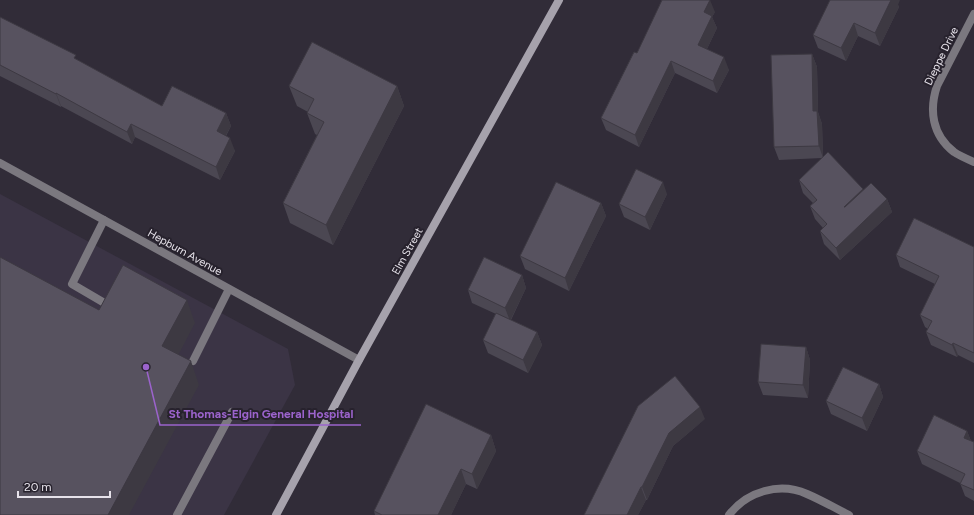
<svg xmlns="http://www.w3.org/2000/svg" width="974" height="515" font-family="Figtree,sans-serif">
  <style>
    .built { fill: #3b3445 }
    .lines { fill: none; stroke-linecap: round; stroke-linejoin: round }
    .service { stroke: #7b787f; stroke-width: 8 }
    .minor { stroke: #7b787f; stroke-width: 8 }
    .secondary { stroke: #a6a2ac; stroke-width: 8 }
    .wall { fill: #4b4752 }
    .shaded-wall { fill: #3d3942 }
    .building { fill: #57525f; stroke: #3d3942 }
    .labels { text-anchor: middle; stroke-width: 4; stroke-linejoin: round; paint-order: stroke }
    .street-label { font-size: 11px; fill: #e6e2ea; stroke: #27222d }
    .leader { fill: none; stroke: #9b63cc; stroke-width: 1.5 }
    .callout-dot { fill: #9b63cc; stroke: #27222d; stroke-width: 1.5 }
    .callout-label { font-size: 12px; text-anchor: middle; font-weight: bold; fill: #9b63cc; stroke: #27222d; stroke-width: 4; stroke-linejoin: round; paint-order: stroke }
  </style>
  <rect width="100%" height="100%" fill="#312c38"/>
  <!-- built -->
  <path class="built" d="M 0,194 L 288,349 L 295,385 L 224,515 L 0,515 Z"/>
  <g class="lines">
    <!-- service -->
    <path class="service" d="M 104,220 L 72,284 L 113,308
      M 193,361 L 229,289
      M 177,515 L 232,412"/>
    <!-- minor -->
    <path class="minor" d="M 974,14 L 937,86 C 929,110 932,135 954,152 C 960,156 967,159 974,162
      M 0,163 L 359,360
      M 729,515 C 747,491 780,482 807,494 C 821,500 835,508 849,515"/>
    <!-- secondary -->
    <path class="secondary" d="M 276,515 L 359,360 L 559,0"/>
  </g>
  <!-- wall -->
  <path class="wall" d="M 898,5 L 899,7 L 880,46 L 858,36 L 846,61 L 818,48 L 813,35 Z
    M 715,12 L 712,17 L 717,28 L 707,49 L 729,70 L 717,93 L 675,73 L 639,147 L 606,130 L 601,118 L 637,53 Z
    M 0,17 L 77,60 L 162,106 L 226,113 L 231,126 L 226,136 L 235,151 L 220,180 L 135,137 L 132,144 L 61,106 L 61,107 L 0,76 Z
    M 812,54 L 817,67 L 818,112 L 822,124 L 823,157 L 863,190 L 887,199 L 892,212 L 840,260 L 824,244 L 820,231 L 823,228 L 815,219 L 810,206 L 813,203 L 803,193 L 799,180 L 822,158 L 779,160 L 774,147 Z
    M 289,86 L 397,86 L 404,106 L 333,245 L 290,223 L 283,203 L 317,135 L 315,134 L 307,113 L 308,112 L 297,106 Z
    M 667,194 L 650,230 L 624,217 L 619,204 Z
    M 601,203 L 606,216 L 569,291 L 525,269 L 520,256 Z
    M 974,247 L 974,363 L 958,355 L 957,357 L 931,345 L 926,332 L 928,329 L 925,327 L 920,315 L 935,284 L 900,267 L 896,255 Z
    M 522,275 L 526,288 L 511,320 L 537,332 L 542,345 L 528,373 L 488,353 L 483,340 L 496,314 L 472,303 L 468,290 Z
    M 806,347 L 810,360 L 808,398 L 763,395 L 758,382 Z
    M 879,384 L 883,397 L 867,431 L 831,414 L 826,401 Z
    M 705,419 L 673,446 L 647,500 L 646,500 L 638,515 L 584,515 Z
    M 967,431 L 971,441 L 974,442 L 974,501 L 965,496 L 960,483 L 922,464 L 917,451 Z
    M 491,435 L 496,451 L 477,489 L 466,484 L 451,515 L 375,515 L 374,511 Z"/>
  <!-- shaded-wall -->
  <path class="shaded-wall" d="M 710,0 L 715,12 L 712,17 L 717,28 L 703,57 L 698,45 L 704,12 Z
    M 891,0 L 900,0 L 898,5 L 899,7 L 880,46 L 875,33 Z
    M 854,23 L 858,36 L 846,61 L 841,48 Z
    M 812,54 L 817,67 L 818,112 L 822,124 L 823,158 L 819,146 L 813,111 Z
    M 724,57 L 729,70 L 717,93 L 713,81 Z
    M 671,61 L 675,73 L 639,147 L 635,135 Z
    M 397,86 L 404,106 L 333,245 L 326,225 Z
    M 56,93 L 61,106 L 61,107 L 56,94 Z
    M 226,113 L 231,126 L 221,144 L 217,131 Z
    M 131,124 L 135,137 L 132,144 L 127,132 Z
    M 230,138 L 235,151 L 220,180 L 216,167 Z
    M 663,182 L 667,194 L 650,230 L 645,217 Z
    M 863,189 L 868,202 L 849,220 L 844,207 Z
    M 887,199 L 892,212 L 840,260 L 836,248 Z
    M 601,203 L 606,216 L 569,291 L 565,278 Z
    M 522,275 L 526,288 L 510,321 L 505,308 Z
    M 187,300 L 195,323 L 171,369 L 162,346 Z
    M 537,332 L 542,345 L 528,373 L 523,360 Z
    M 953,343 L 958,355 L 957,357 L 952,345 Z
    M 806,347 L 810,360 L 808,398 L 803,385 Z
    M 191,361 L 199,385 L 129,515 L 108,515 Z
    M 879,384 L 883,397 L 867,431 L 862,418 Z
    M 700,407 L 705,419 L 673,446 L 647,500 L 642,487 L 669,433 Z
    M 967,431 L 972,444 L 964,438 Z
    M 491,435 L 496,451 L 477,489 L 472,474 Z
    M 461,469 L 466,484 L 451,515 L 438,515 Z
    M 641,487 L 646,500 L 638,515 L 627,515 Z"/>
  <!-- building -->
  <path class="building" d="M 662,0 L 710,0 L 704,12 L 712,16 L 698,45 L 724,57 L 713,81 L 671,61 L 635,135 L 601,118 L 634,52 L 637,53 Z
    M 830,0 L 891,0 L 875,33 L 854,23 L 841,48 L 813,35 Z
    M 0,17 L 76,55 L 74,58 L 162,106 L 172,86 L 226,113 L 217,131 L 230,138 L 216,167 L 131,124 L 127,132 L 56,93 L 56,94 L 0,65 Z
    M 312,42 L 397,86 L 326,225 L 283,203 L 324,122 L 307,113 L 314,99 L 289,86 Z
    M 812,54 L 813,111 L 817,111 L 819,146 L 774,147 L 771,55 Z
    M 828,152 L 863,189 L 844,207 L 845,207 L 871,183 L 887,199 L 836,248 L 820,231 L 827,224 L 810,206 L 817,200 L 799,180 Z
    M 636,169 L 663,182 L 645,217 L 619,204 Z
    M 556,182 L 601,203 L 565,278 L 520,256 Z
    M 914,218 L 974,247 L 974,353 L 953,343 L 952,345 L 926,332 L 932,321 L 920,315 L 939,276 L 896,255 Z
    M 0,257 L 99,310 L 123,265 L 187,300 L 162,346 L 191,361 L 108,515 L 0,515 Z
    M 484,257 L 522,275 L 505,308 L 468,290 Z
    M 496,313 L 537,332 L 523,360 L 483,340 Z
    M 761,344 L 806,347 L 803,385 L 758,382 Z
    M 843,367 L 879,384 L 862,418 L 826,401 Z
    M 675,376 L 700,407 L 669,433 L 642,487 L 641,487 L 627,515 L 584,515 L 638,406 Z
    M 426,404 L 491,435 L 472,474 L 461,469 L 438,515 L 382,515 L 374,511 Z
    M 934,415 L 967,431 L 964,438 L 974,442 L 974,490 L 960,484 L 965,474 L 917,451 Z"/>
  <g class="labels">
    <!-- street labels -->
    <g class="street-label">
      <text transform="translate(941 56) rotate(-64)" y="4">Dieppe Drive</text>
      <text transform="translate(407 251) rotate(-61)" y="4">Elm Street</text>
      <text transform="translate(185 252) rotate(29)" y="4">Hepburn Avenue</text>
    </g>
  </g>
  <!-- callouts -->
  <path class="leader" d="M146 367L160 425H361"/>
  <circle class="callout-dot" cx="146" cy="367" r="4"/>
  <g class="callout-label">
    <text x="261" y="418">St Thomas-Elgin General Hospital</text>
  </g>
  <!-- scale -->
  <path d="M18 491v6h92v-6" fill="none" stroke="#e6e2ea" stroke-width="2"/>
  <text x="24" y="491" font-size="12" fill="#e6e2ea" stroke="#27222d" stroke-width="3" paint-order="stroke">20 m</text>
</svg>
